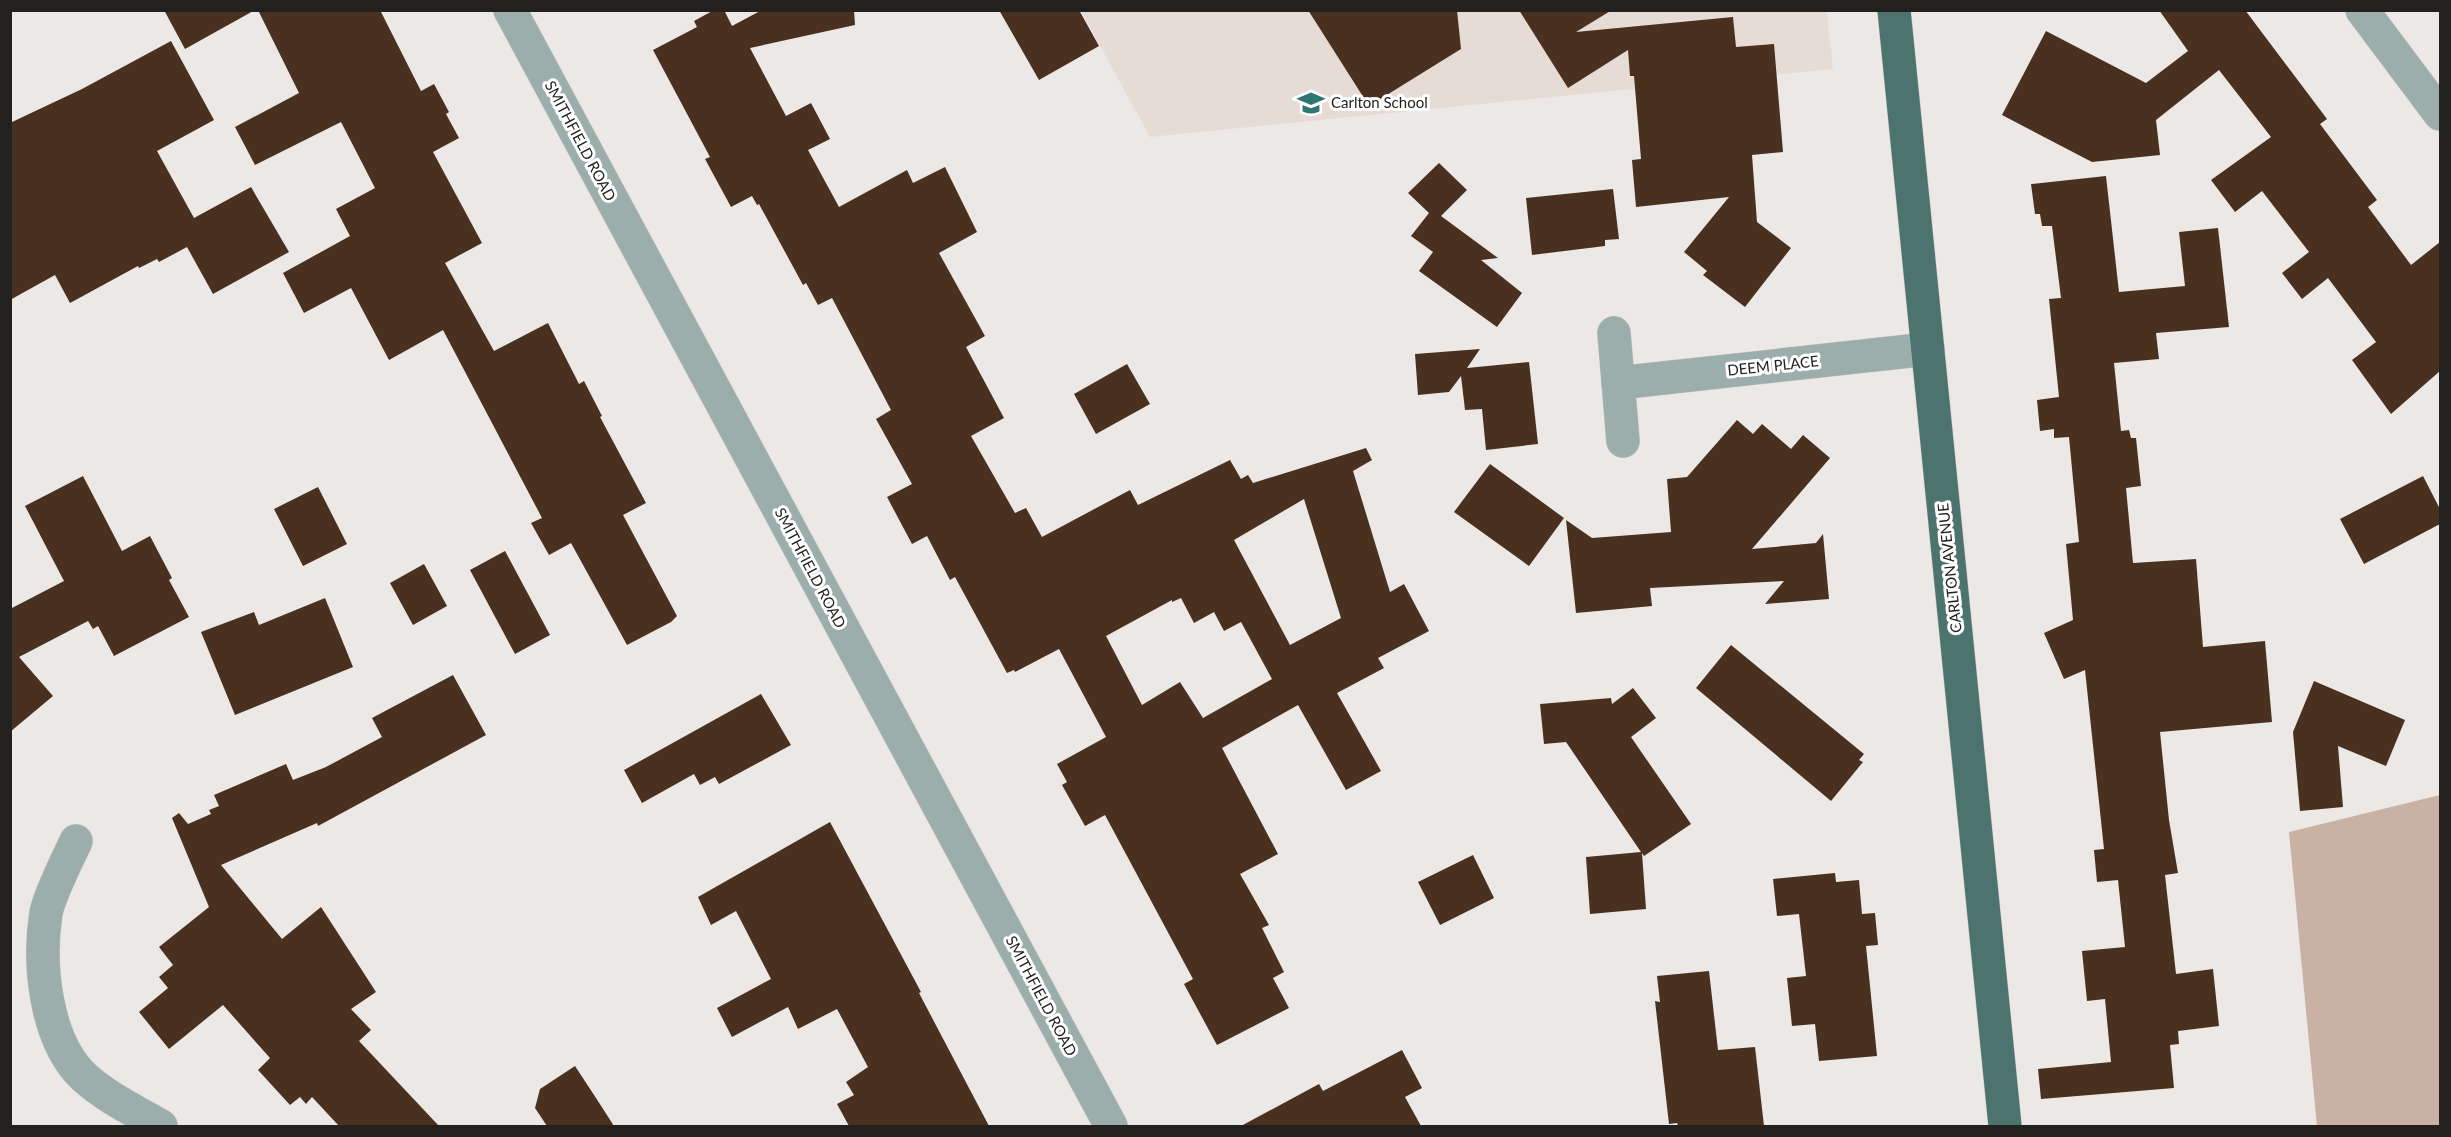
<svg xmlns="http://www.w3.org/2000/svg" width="2451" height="1137" font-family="Lato,sans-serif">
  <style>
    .built { fill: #e6dcd5 }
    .green { fill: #c9b2a4 }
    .building { fill: #4a311f; fill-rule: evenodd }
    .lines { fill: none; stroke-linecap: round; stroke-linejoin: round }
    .minor-casing { stroke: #c7c4c2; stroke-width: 34 }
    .trunk-casing { stroke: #c7c4c2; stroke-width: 34 }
    .minor { stroke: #9baeab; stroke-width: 33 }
    .trunk { stroke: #4c736e; stroke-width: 33 }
    .labels { text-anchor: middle; stroke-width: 6; stroke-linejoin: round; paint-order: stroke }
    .poi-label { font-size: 15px; fill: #222120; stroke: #fff; text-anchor: start }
    .street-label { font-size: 15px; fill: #222120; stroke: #fff }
  </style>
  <rect width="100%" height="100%" fill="#ebe8e6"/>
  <!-- built -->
  <path class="built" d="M 1081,11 L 1827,11 L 1833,69 L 1150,137 Z"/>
  <!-- green -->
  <path class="green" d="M 2440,795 L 2440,1126 L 2317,1126 L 2289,832 Z"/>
  <!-- building -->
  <path class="building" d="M 164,10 L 255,10 L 185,49 Z
    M 258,10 L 380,10 L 421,91 L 434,84 L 449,112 L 446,114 L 459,138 L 433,152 L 482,243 L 445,263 L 494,351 L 548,323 L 579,384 L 584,381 L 602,416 L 600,417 L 646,503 L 623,515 L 677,616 L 671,622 L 627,645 L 571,543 L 549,555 L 531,523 L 542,518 L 443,330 L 389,360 L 351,288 L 304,313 L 283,273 L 350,236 L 336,209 L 375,188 L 341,122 L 255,165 L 235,127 L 299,93 Z
    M 714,10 L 724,10 L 732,26 L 762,10 L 854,10 L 855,25 L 750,48 L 786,116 L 811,103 L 830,139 L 808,150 L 839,207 L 907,170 L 913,183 L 945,167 L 977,232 L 939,253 L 985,336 L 966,347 L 1004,418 L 971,436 L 1015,513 L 1026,508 L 1042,537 L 1130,490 L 1138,505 L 1230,460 L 1241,479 L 1248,475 L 1253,483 L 1366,448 L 1372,460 L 1353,471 L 1390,592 L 1404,584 L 1429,631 L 1378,658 L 1384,668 L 1337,693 L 1381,771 L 1346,790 L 1298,705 L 1222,748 L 1278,854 L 1240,874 L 1269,925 L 1262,928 L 1284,972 L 1273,978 L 1289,1008 L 1217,1045 L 1184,984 L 1193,979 L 1105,815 L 1085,826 L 1062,785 L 1067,782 L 1057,764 L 1106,737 L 1059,649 L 1015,672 L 1014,670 L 1007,673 L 955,577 L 950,580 L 927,536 L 912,544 L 887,497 L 912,484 L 876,419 L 891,410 L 832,298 L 818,305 L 806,283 L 803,285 L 759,204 L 757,205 L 752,196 L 731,207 L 705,159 L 710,157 L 653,50 L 697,27 L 694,21 ZM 1304,499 L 1341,618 L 1290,645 L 1234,540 ZM 1181,598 L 1194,623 L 1214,612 L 1224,631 L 1241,622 L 1272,679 L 1203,718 L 1180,682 L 1142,705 L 1106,636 L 1172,600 L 1172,602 Z
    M 999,10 L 1079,10 L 1099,46 L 1039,80 Z
    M 1308,10 L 1457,10 L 1461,49 L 1369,106 Z
    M 1519,10 L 1612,10 L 1576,32 L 1733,17 L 1736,47 L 1774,44 L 1783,152 L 1752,155 L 1757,222 L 1791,248 L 1745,307 L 1703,275 L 1707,271 L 1684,252 L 1729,197 L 1636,207 L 1632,160 L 1641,159 L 1634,76 L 1630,76 L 1628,50 L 1568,88 Z
    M 2159,10 L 2245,10 L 2327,119 L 2320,124 L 2377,200 L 2368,207 L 2411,265 L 2440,242 L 2440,371 L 2391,414 L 2352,360 L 2376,342 L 2328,278 L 2302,299 L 2282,273 L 2309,252 L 2262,191 L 2235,212 L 2211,180 L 2271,137 L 2219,70 L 2156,120 L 2160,155 L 2092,162 L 2002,115 L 2046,31 L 2146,83 L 2188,51 Z
    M 171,41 L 214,120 L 157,151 L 194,218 L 251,187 L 289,252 L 213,294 L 187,247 L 159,262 L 157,259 L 139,268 L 138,266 L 70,303 L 55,275 L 10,300 L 12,122 L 82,89 Z
    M 1439,163 L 1467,190 L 1441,216 L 1498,258 L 1481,260 L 1522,293 L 1497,327 L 1419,271 L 1433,252 L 1411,236 L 1429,213 L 1408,193 Z
    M 2106,176 L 2119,292 L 2185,286 L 2179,232 L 2218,228 L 2229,327 L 2156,333 L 2159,359 L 2114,363 L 2121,431 L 2129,430 L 2131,438 L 2136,438 L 2141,486 L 2126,488 L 2133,563 L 2196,559 L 2203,647 L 2265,641 L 2272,722 L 2160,732 L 2169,820 L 2178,873 L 2165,875 L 2176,974 L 2213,969 L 2219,1026 L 2178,1031 L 2179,1044 L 2170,1045 L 2174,1088 L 2041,1099 L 2038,1069 L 2111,1062 L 2105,999 L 2087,1001 L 2082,951 L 2125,947 L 2118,880 L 2097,882 L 2094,850 L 2104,849 L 2085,670 L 2064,679 L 2044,633 L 2073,620 L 2066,544 L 2079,542 L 2069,437 L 2054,438 L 2054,429 L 2040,431 L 2037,400 L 2059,397 L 2049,299 L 2061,298 L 2052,226 L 2042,226 L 2040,214 L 2035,214 L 2031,184 Z
    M 1613,189 L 1619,239 L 1605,240 L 1605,246 L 1532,255 L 1526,198 Z
    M 1480,349 L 1467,368 L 1529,362 L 1538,444 L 1486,450 L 1482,409 L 1465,410 L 1461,376 L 1449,392 L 1418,395 L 1415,354 Z
    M 1127,364 L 1150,404 L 1096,434 L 1074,394 Z
    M 1737,420 L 1753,434 L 1762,424 L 1791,449 L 1803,435 L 1830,458 L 1752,549 L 1816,543 L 1823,534 L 1829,599 L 1765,604 L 1784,581 L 1650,588 L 1652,606 L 1576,613 L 1566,520 L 1592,538 L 1671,532 L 1667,479 L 1687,477 Z
    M 1490,464 L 1564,518 L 1529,566 L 1454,512 Z
    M 83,476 L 122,551 L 150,536 L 172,578 L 169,580 L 189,617 L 114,656 L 98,626 L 93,629 L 88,621 L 19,657 L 53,696 L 10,732 L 10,609 L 64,581 L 25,506 Z
    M 2423,476 L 2440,509 L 2440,524 L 2364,564 L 2340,519 Z
    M 318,487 L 347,544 L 303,566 L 274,509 Z
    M 505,551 L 550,635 L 515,654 L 470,570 Z
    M 424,564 L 447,606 L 413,625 L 390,583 Z
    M 325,598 L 353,667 L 235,715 L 201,632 L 254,612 L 259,625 Z
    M 1731,645 L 1864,754 L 1859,760 L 1863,762 L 1831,801 L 1696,688 Z
    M 453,675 L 486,735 L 318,826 L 317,823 L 221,865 L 282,939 L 321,907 L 376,992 L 351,1009 L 371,1030 L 359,1041 L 439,1126 L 339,1126 L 312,1097 L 306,1104 L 300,1097 L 290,1105 L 258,1070 L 270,1058 L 223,1005 L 169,1049 L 139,1012 L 168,988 L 159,977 L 173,965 L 159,947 L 209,907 L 172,818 L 179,813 L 188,824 L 211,814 L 209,810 L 219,806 L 214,795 L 286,764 L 293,780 L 326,767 L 382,737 L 372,718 Z
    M 2314,681 L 2405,720 L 2386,766 L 2338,746 L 2343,807 L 2300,811 L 2293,732 Z
    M 1633,688 L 1656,718 L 1631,737 L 1691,824 L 1644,856 L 1642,853 L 1646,909 L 1590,914 L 1586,857 L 1641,852 L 1566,742 L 1544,744 L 1540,704 L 1611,698 L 1612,704 Z
    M 761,694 L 791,745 L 719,784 L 715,777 L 700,785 L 694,774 L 642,803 L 624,770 Z
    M 830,822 L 921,992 L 919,993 L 989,1126 L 849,1126 L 837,1104 L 854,1095 L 846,1082 L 868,1067 L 837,1009 L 798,1029 L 788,1007 L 732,1037 L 717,1008 L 771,979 L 736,911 L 711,925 L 698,897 Z
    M 1473,855 L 1494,898 L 1440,925 L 1418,882 Z
    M 1835,873 L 1836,882 L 1859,880 L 1862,914 L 1875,913 L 1878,945 L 1866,946 L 1877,1056 L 1819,1061 L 1815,1024 L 1792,1026 L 1787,978 L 1806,976 L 1799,914 L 1777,916 L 1773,879 Z
    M 1709,971 L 1718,1050 L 1755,1047 L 1764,1126 L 1678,1126 L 1677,1123 L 1669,1124 L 1655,1001 L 1660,1002 L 1657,976 Z
    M 1402,1050 L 1422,1088 L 1405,1097 L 1421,1126 L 1241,1126 L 1319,1084 L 1323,1091 Z
    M 575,1066 L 596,1098 L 614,1126 L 547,1126 L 535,1108 L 540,1089 Z"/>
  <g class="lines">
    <defs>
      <path id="minor" d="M 510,10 L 1111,1126
        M 2362,10 L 2440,114
        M 1614,333 L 1623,441
        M 1618,383 L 1928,349
        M 76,841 C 67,861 50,893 46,913 C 38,963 45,1040 84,1077 C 106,1097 135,1111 161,1126"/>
      <path id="trunk" d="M 1894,10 L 2005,1126"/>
    </defs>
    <!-- minor casing -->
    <use href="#minor" class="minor-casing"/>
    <!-- trunk casing -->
    <use href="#trunk" class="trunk-casing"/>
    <!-- minor -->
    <use href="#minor" class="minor"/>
    <!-- trunk -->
    <use href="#trunk" class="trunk"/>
  </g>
  <!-- icons -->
  <defs>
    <symbol id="school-bare" viewBox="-9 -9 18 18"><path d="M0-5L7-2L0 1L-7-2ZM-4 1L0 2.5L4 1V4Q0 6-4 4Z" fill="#2e7670" stroke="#fff" stroke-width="2.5" paint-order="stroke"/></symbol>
  </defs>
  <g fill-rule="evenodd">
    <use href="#school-bare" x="1292" y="84" width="38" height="38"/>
  </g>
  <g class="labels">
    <!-- poi labels -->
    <g class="poi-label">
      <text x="1331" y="108">Carlton School</text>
    </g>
    <!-- street labels -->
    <g class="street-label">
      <text transform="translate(580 141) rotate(62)" y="5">SMITHFIELD ROAD</text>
      <text transform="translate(1773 366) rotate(-6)" y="5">DEEM PLACE</text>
      <text transform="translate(810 568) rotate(62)" y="5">SMITHFIELD ROAD</text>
      <text transform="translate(1950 568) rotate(-96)" y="5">CARLTON AVENUE</text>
      <text transform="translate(1041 996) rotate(62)" y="5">SMITHFIELD ROAD</text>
    </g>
  </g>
  <!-- border -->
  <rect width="2451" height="1137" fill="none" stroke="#222120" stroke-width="24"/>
</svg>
